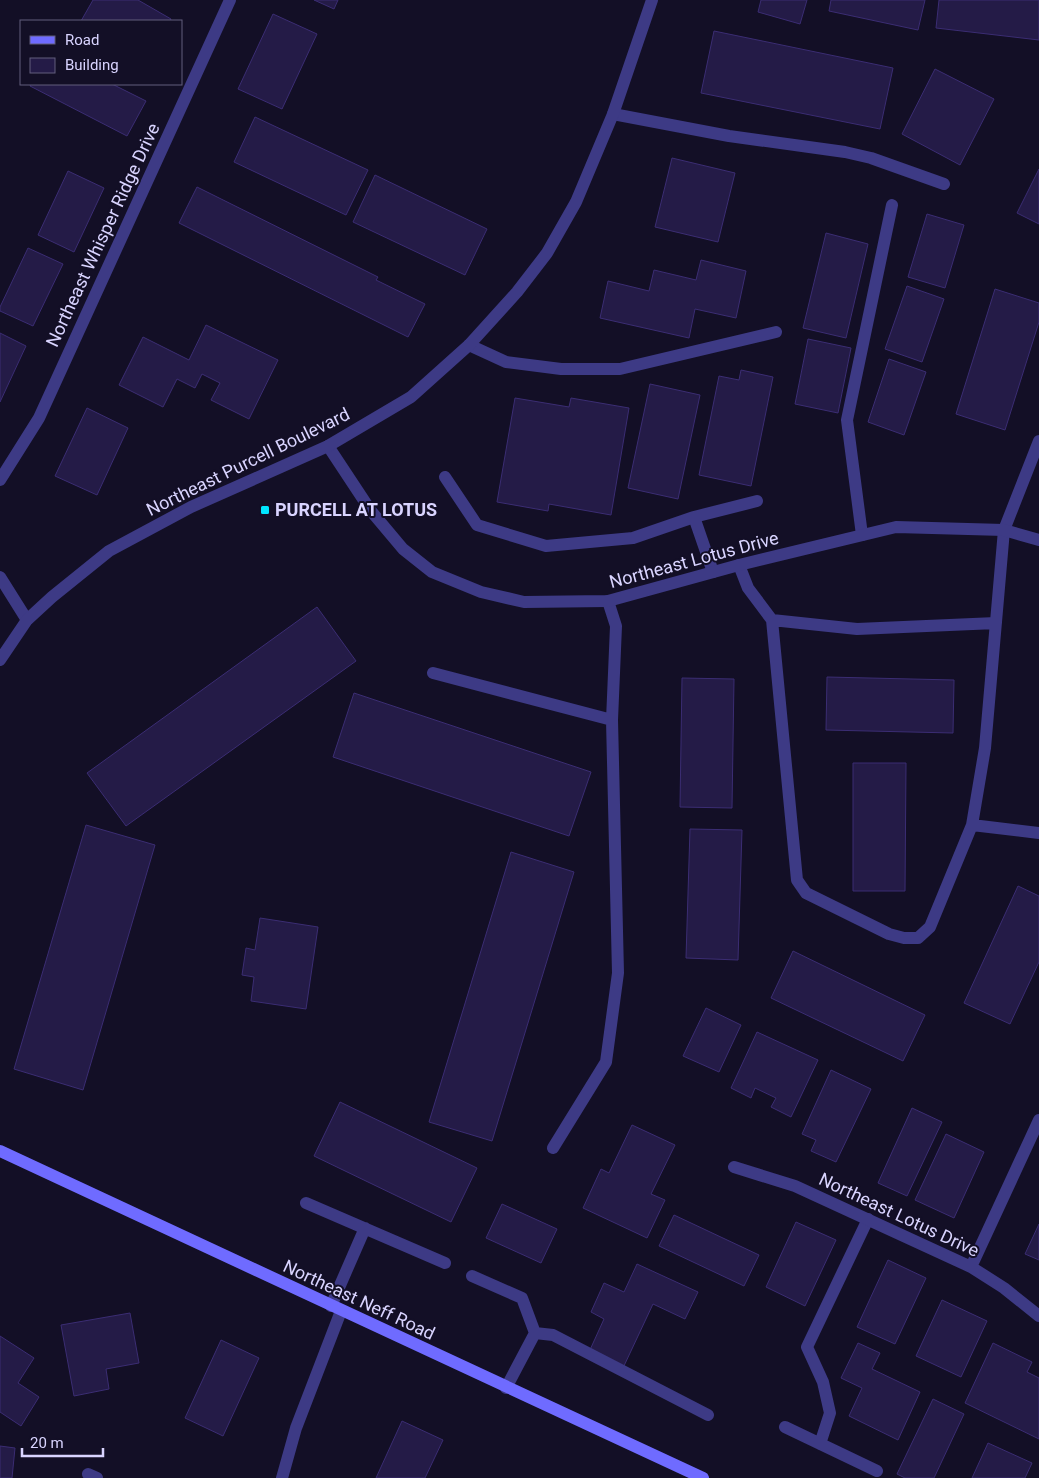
<svg xmlns="http://www.w3.org/2000/svg" width="1039" height="1478" font-family="Roboto,sans-serif">
  <style>
    .building { fill: #241b47; stroke: #3b2d73 }
    .lines { fill: none; stroke-linecap: round; stroke-linejoin: round }
    .service { stroke: #3d3a85; stroke-width: 12 }
    .minor { stroke: #3d3a85; stroke-width: 12 }
    .tertiary { stroke: #3d3a85; stroke-width: 12 }
    .secondary { stroke: #6f6bff; stroke-width: 12 }
    .poi-dot { fill: #00e5ff; stroke: #130f26; stroke-width: 2 }
    .labels { text-anchor: middle; stroke-width: 4; stroke-linejoin: round; paint-order: stroke }
    .street-label { font-size: 18px; fill: #d9d4ff; stroke: #130f26 }
    .poi-label { font-size: 18px; font-weight: bold; fill: #d9d4ff; stroke: #130f26; text-anchor: start }
  </style>
  <rect width="100%" height="100%" fill="#130f26"/>
  <!-- building -->
  <path class="building" d="M 93,0 L 138,0 L 171,19 L 170,21 L 81,21 Z
    M 314,0 L 338,0 L 334,9 Z
    M 761,0 L 807,0 L 800,24 L 758,12 Z
    M 831,0 L 925,0 L 918,30 L 829,11 Z
    M 939,0 L 1039,0 L 1039,40 L 936,28 Z
    M 273,14 L 317,34 L 282,109 L 238,89 Z
    M 714,31 L 893,68 L 880,129 L 701,93 Z
    M 935,69 L 994,99 L 960,165 L 902,134 Z
    M 31,84 L 112,84 L 146,101 L 127,136 L 30,86 Z
    M 255,117 L 368,170 L 346,215 L 234,162 Z
    M 672,158 L 735,173 L 718,242 L 655,227 Z
    M 1039,169 L 1039,224 L 1017,213 Z
    M 68,171 L 104,188 L 74,252 L 38,235 Z
    M 375,175 L 487,229 L 465,275 L 353,222 Z
    M 197,187 L 378,277 L 376,280 L 425,304 L 408,337 L 179,223 Z
    M 927,214 L 964,225 L 945,288 L 908,277 Z
    M 826,233 L 868,244 L 846,338 L 803,328 Z
    M 28,248 L 63,264 L 33,326 L 0,311 L 0,307 Z
    M 701,260 L 746,271 L 736,318 L 695,309 L 689,338 L 600,318 L 608,281 L 649,291 L 654,270 L 696,280 Z
    M 907,286 L 944,299 L 922,362 L 885,349 Z
    M 995,289 L 1039,303 L 1039,322 L 1005,430 L 956,414 Z
    M 206,325 L 278,360 L 249,419 L 211,400 L 220,383 L 202,374 L 195,388 L 177,379 L 163,407 L 119,385 L 143,337 L 189,360 Z
    M 0,333 L 26,346 L 0,402 Z
    M 808,339 L 851,348 L 838,413 L 795,404 Z
    M 889,359 L 926,372 L 904,435 L 868,422 Z
    M 741,370 L 773,377 L 751,486 L 699,475 L 719,376 L 739,380 Z
    M 650,384 L 700,395 L 678,499 L 628,488 Z
    M 515,398 L 569,407 L 571,398 L 629,408 L 611,515 L 549,504 L 548,511 L 497,502 Z
    M 87,408 L 128,428 L 97,495 L 55,476 Z
    M 317,607 L 356,661 L 126,826 L 87,773 Z
    M 827,677 L 954,680 L 953,733 L 826,730 Z
    M 682,678 L 734,679 L 732,808 L 680,807 Z
    M 354,693 L 591,772 L 569,836 L 333,757 Z
    M 853,763 L 906,763 L 905,891 L 853,891 Z
    M 86,825 L 155,845 L 83,1090 L 14,1069 Z
    M 690,829 L 742,830 L 738,960 L 686,958 Z
    M 511,852 L 574,872 L 492,1141 L 429,1122 Z
    M 1018,886 L 1039,896 L 1039,962 L 1010,1024 L 964,1003 Z
    M 260,918 L 318,927 L 306,1009 L 251,1001 L 254,977 L 242,975 L 246,948 L 255,950 Z
    M 793,951 L 925,1015 L 903,1061 L 771,998 Z
    M 706,1008 L 741,1025 L 719,1072 L 683,1056 Z
    M 757,1032 L 818,1060 L 791,1117 L 771,1107 L 776,1098 L 755,1088 L 751,1098 L 731,1088 Z
    M 831,1070 L 871,1089 L 836,1162 L 811,1151 L 816,1140 L 802,1134 Z
    M 340,1102 L 477,1168 L 451,1222 L 314,1156 Z
    M 912,1108 L 942,1122 L 907,1196 L 878,1183 Z
    M 632,1125 L 675,1145 L 651,1194 L 665,1200 L 647,1238 L 583,1208 L 601,1169 L 609,1173 Z
    M 946,1134 L 984,1152 L 954,1218 L 915,1200 Z
    M 502,1204 L 557,1229 L 541,1263 L 486,1238 Z
    M 674,1215 L 759,1255 L 744,1286 L 659,1246 Z
    M 796,1222 L 836,1240 L 805,1306 L 766,1287 Z
    M 1039,1224 L 1039,1260 L 1025,1254 Z
    M 888,1260 L 926,1278 L 895,1344 L 857,1327 Z
    M 637,1264 L 698,1292 L 685,1319 L 653,1304 L 623,1368 L 589,1352 L 604,1319 L 591,1312 L 604,1283 L 624,1292 Z
    M 942,1300 L 987,1321 L 961,1377 L 916,1356 Z
    M 130,1313 L 139,1363 L 106,1369 L 109,1389 L 74,1396 L 61,1325 Z
    M 0,1336 L 34,1358 L 18,1383 L 39,1397 L 21,1426 L 0,1412 Z
    M 221,1340 L 259,1358 L 223,1436 L 185,1418 Z
    M 858,1343 L 880,1353 L 872,1369 L 920,1392 L 898,1440 L 849,1416 L 862,1388 L 841,1378 Z
    M 993,1343 L 1032,1362 L 1027,1372 L 1039,1378 L 1039,1439 L 965,1403 Z
    M 933,1399 L 964,1414 L 934,1478 L 905,1478 L 897,1474 Z
    M 402,1421 L 443,1440 L 425,1478 L 376,1478 Z
    M 988,1443 L 1032,1463 L 1025,1478 L 972,1478 Z
    M 0,1446 L 15,1448 L 12,1478 L 0,1478 Z"/>
  <g class="lines">
    <!-- service -->
    <path class="service" d="M 613,114 L 729,136 L 845,152 L 871,158 L 944,184
      M 445,477 L 477,525 L 546,546 L 633,538 L 694,517 L 757,501
      M 694,517 L 713,572
      M 862,535 L 847,420 L 892,205
      M 739,565 L 748,588 L 772,620 L 797,880 L 806,893 L 889,934 L 904,938 L 918,938 L 930,927 L 972,825 L 985,748 L 1004,530 L 1039,441
      M 772,620 L 857,629 L 996,623
      M 433,673 L 612,720
      M 972,825 L 1039,833
      M 553,1148 L 606,1062 L 618,973 L 612,720 L 616,626 L 608,601
      M 306,1203 L 445,1263
      M 472,1276 L 522,1298 L 535,1333
      M 331,1306 L 365,1228
      M 506,1388 L 535,1333 L 553,1335 L 708,1415
      M 785,1427 L 877,1471
      M 820,1444 L 830,1413 L 823,1382 L 807,1347 L 868,1219"/>
    <!-- minor -->
    <path class="minor" d="M 469,345 L 506,362 L 561,369 L 620,369 L 776,332
      M 328,446 L 371,511 L 403,549 L 432,572 L 481,592 L 524,602 L 608,601 L 739,565 L 896,527 L 1004,530 L 1039,540
      M 0,480 L 39,418 L 230,0
      M 0,577 L 27,620
      M 734,1167 L 795,1186 L 971,1267 L 1004,1288 L 1039,1316
      M 971,1267 L 1039,1120
      M 88,1474 L 97,1478
      M 282,1478 L 296,1428 L 341,1311"/>
    <!-- tertiary -->
    <path class="tertiary" d="M 0,660 L 27,620 L 52,597 L 109,551 L 191,507 L 328,446 L 411,397 L 469,345 L 517,292 L 547,253 L 576,202 L 613,114 L 652,0"/>
    <!-- secondary -->
    <path class="secondary" d="M 0,1151 L 703,1478"/>
  </g>
  <!-- markers -->
  <rect class="poi-dot" x="260" y="505" width="10" height="10" rx="2.5"/>
  <g class="labels">
    <!-- street labels -->
    <g class="street-label">
      <text transform="translate(103 235) rotate(-65)" y="6">Northeast Whisper Ridge Drive</text>
      <text transform="translate(248 462) rotate(-26)" y="6">Northeast Purcell Boulevard</text>
      <text transform="translate(694 560) rotate(-15)" y="6">Northeast Lotus Drive</text>
      <text transform="translate(899 1215) rotate(25)" y="6">Northeast Lotus Drive</text>
      <text transform="translate(359 1300) rotate(25)" y="6">Northeast Neff Road</text>
    </g>
    <!-- poi labels -->
    <g class="poi-label">
      <text x="275" y="516">PURCELL AT LOTUS</text>
    </g>
  </g>
  <!-- legend -->
  <rect x="20" y="20" width="162" height="65" fill="#130f26" stroke="#625e7d"/>
  <rect x="30" y="36" width="25" height="8" fill="#6f6bff" stroke="#625e7d"/>
  <text x="65" y="45" font-size="15" fill="#d9d4ff">Road</text>
  <rect x="30" y="58" width="25" height="15" fill="#241b47" stroke="#625e7d"/>
  <text x="65" y="70" font-size="15" fill="#d9d4ff">Building</text>
  <!-- scale -->
  <path d="M22 1448v8h81v-8" fill="none" stroke="#d9d4ff" stroke-width="2.5"/>
  <text x="30" y="1448" font-size="15" fill="#d9d4ff" stroke="#130f26" stroke-width="4" paint-order="stroke">20 m</text>
</svg>
